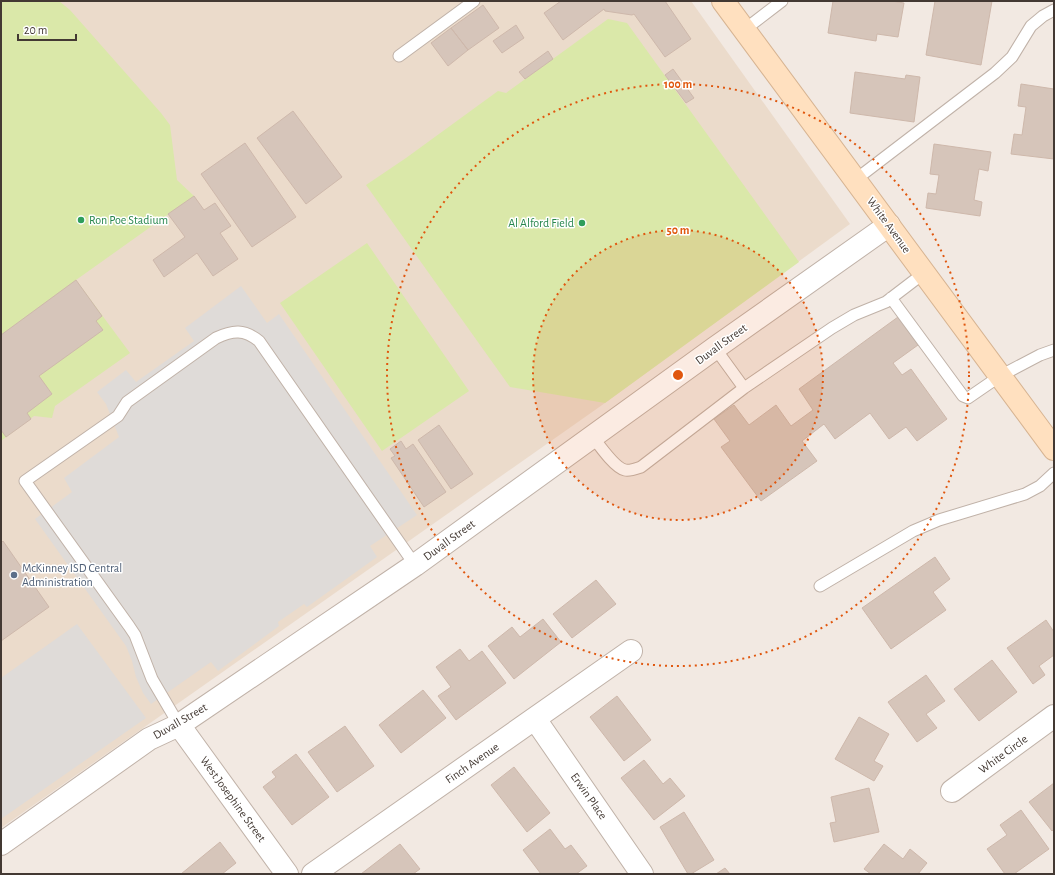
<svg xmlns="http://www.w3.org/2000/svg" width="1055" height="875" font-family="'Alegreya Sans',sans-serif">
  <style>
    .education { fill: #ebdbcb }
    .green { fill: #dae8a9 }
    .parking { fill: #dfdbd8 }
    .building { fill: #d6c5ba; stroke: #ceb8ab }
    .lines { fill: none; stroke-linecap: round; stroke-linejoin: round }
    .lane-casing { stroke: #c0b2a8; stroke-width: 13 }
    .street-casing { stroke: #c0b2a8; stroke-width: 24 }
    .secondary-casing { stroke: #d7b492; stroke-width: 24 }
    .lane { stroke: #fff; stroke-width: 11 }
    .street { stroke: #fff; stroke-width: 22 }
    .secondary { stroke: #ffe0bf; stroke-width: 22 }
    .ring { fill: none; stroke: #e0570e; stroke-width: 2; stroke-dasharray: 2 4 }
    .leisure-dot { fill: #2e9e5b; stroke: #fff; stroke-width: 1.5 }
    .service-dot { fill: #5c6f8a; stroke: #fff; stroke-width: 1.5 }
    .labels { text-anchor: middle; stroke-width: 3; stroke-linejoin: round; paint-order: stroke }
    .leisure-label { font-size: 12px; fill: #27864d; stroke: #fff; text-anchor: start }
    .street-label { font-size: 12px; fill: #433933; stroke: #fff }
    .service-label { font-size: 12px; fill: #4e5e75; stroke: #fff; text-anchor: start }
    .centre { fill: #e0570e; stroke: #fff; stroke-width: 2 }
    .ring-label { font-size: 12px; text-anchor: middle; font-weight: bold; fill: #e0570e; stroke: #fff; stroke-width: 3; stroke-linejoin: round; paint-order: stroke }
  </style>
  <rect width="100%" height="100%" fill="#f2e9e2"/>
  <!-- education -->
  <path class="education" d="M 1,1 L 691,1 L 850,224 L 605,403 L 1,828 Z"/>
  <!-- green -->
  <path class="green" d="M 1,1 L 59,1 L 70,10 L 161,113 L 170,125 L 177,180 L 194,196 L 76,280 L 130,353 L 55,406 L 52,418 L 34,416 L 1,441 Z
    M 608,19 L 627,23 L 799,262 L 605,403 L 510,387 L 366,185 L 406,158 L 498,91 L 506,93 Z
    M 367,243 L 469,391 L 382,451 L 280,303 Z"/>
  <!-- parking -->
  <path class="parking" d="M 241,286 L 267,323 L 279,314 L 417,515 L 370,546 L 377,557 L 307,607 L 304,604 L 278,622 L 279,626 L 218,671 L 211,662 L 151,704 L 143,693 L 136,677 L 132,661 L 126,646 L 35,519 L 72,492 L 64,478 L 119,437 L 106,404 L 97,392 L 126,370 L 136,382 L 194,341 L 185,328 Z
    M 77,624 L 146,718 L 1,819 L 1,678 Z"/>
  <!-- building -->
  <path class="building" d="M 561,1 L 665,1 L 691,39 L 665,57 L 634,14 L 632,15 L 605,11 L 604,9 L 563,40 L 544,13 Z
    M 833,1 L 892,1 L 904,3 L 898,37 L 877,34 L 876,41 L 828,33 Z
    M 935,1 L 992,1 L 981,65 L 926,55 Z
    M 483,5 L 499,28 L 468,50 L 451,28 Z
    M 516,25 L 524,38 L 502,53 L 493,41 Z
    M 451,28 L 468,50 L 448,66 L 431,43 Z
    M 548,51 L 553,59 L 525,79 L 519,72 Z
    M 673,69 L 694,98 L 686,103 L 665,75 Z
    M 855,72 L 905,79 L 906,75 L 920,77 L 914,122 L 850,113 Z
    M 1021,84 L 1054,89 L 1054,159 L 1011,154 L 1014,134 L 1022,135 L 1026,107 L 1018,106 Z
    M 293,111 L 342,177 L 306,204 L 257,138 Z
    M 245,143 L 296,217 L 252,247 L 201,174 Z
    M 934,144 L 991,152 L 988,171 L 979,169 L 974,200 L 982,202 L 980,216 L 926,208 L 928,193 L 936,194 L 939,175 L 930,174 Z
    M 194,196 L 204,210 L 215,203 L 231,226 L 220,233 L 238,259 L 213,276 L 197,253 L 164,277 L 153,260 L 185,237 L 168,214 Z
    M 76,280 L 102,316 L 96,321 L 103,330 L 39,376 L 52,394 L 27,413 L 31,419 L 6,437 L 1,430 L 1,335 Z
    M 898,317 L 918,345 L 893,363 L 902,375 L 911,369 L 947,419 L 917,441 L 906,427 L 889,439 L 870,413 L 835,439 L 824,424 L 802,441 L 817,461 L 761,501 L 721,447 L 730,441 L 714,419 L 734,405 L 749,425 L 776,405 L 791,426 L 813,410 L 799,389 Z
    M 439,425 L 473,474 L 451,489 L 418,440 Z
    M 401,441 L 406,449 L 413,444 L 446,492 L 424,507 L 391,458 L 395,456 L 390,449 Z
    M 3,541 L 49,607 L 1,641 L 1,543 Z
    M 935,557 L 950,579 L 933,592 L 946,610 L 891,649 L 862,608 Z
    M 596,580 L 616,604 L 572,638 L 553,614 Z
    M 543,619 L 561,642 L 514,679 L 488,646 L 512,627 L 520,637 Z
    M 1046,620 L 1054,632 L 1054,655 L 1039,666 L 1045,675 L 1033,684 L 1007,648 Z
    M 460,649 L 469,661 L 482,651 L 506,683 L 456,720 L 438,696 L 451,687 L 436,667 Z
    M 992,660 L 1017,692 L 979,721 L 954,689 Z
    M 926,675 L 945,701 L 926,714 L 937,728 L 917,742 L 888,702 Z
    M 423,690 L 446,718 L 401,753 L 379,725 Z
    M 617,696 L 651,740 L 624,761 L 590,717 Z
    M 859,717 L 889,734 L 874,761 L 883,766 L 874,781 L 835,759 Z
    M 345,726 L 374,766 L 337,792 L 308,752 Z
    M 296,754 L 329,797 L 292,825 L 263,787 L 276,777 L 272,772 Z
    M 644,760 L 663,784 L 670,778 L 685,796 L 654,820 L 621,778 Z
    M 514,767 L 550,813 L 527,832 L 491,785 Z
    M 1054,783 L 1054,829 L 1052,831 L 1029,802 Z
    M 869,788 L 879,832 L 834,842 L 830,823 L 836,822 L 831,797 Z
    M 1021,810 L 1049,849 L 1014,874 L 1005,874 L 987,849 L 1007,835 L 1000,825 Z
    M 684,812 L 714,860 L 691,874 L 688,874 L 660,827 Z
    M 550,829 L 565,849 L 571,845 L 587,866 L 576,874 L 541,874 L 523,850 Z
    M 220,842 L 236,863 L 222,874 L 181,874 Z
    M 400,844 L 420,869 L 413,874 L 361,874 Z
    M 884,844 L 903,859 L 910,849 L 927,863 L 918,874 L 871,874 L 864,869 Z
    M 725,868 L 730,874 L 716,874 Z"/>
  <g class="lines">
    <defs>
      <path id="lane" d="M 744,30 L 782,1
        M 399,56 L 474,1
        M 855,180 L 995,73 L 1012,57 L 1031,26 L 1043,16 L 1054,10
        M 891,298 L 963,396 L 968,398 L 1000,376 L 1040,355 L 1054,350
        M 744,388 L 832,328 L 854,315 L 886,302 L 924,273
        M 593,437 C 599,445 615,468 625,470 C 630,471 635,469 641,467 L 744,388 L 715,348
        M 820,586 L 913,531 L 939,520 L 1025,494 L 1040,486 L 1054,473
        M 179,725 L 152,679 L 135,635 L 129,626 L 25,481 L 118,416 L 127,402 L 216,338 C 233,330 244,329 259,341 L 415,565"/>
      <path id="street" d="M 535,719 L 642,874
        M 179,725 L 287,874
        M 952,791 L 1054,716
        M 1,844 L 149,739 L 179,725 L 415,565 L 715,348 L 889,225
        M 313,874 L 631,651"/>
      <path id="secondary" d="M 723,1 L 1054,449"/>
    </defs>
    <!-- lane casing -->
    <use href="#lane" class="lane-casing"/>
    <!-- street casing -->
    <use href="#street" class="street-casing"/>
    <!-- secondary casing -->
    <use href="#secondary" class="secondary-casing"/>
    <!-- lane -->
    <use href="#lane" class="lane"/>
    <!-- street -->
    <use href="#street" class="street"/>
    <!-- secondary -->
    <use href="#secondary" class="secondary"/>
  </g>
  <!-- distance rings -->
  <circle cx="678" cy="375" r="145" fill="#e0570e" fill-opacity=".12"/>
  <g class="ring">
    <circle cx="678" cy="375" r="145"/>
    <circle cx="678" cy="375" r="291"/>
  </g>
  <!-- markers -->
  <g class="leisure-dot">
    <circle cx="81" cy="220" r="4"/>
    <circle cx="582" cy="223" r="4"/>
  </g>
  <circle class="service-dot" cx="14" cy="575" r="4"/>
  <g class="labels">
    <!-- leisure labels -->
    <g class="leisure-label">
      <text x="89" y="224">Ron Poe Stadium</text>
      <text x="574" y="227" text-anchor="end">Al Alford Field</text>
    </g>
    <!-- street labels -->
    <g class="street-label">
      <text transform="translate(889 225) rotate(54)" y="4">White Avenue</text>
      <text transform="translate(721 344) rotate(-36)" y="4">Duvall Street</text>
      <text transform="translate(449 540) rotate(-36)" y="4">Duvall Street</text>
      <text transform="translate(180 721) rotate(-30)" y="4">Duvall Street</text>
      <text transform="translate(1003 754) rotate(-36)" y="4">White Circle</text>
      <text transform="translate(472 763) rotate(-35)" y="4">Finch Avenue</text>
      <text transform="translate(589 796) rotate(55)" y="4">Erwin Place</text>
      <text transform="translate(233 799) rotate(54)" y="4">West Josephine Street</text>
    </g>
    <!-- service labels -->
    <g class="service-label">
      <text x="22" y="572">McKinney ISD Central<tspan x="22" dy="14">Administration</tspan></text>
    </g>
  </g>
  <circle cx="678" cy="375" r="6" class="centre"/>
  <g class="ring-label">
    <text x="678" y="88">100 m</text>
    <text x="678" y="234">50 m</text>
  </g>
  <!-- border -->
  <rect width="1055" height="875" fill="none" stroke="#433933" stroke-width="4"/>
  <!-- scale -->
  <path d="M18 34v6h58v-6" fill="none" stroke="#433933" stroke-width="2"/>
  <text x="24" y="34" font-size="12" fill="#433933" stroke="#ffffff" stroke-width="3" paint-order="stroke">20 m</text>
</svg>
